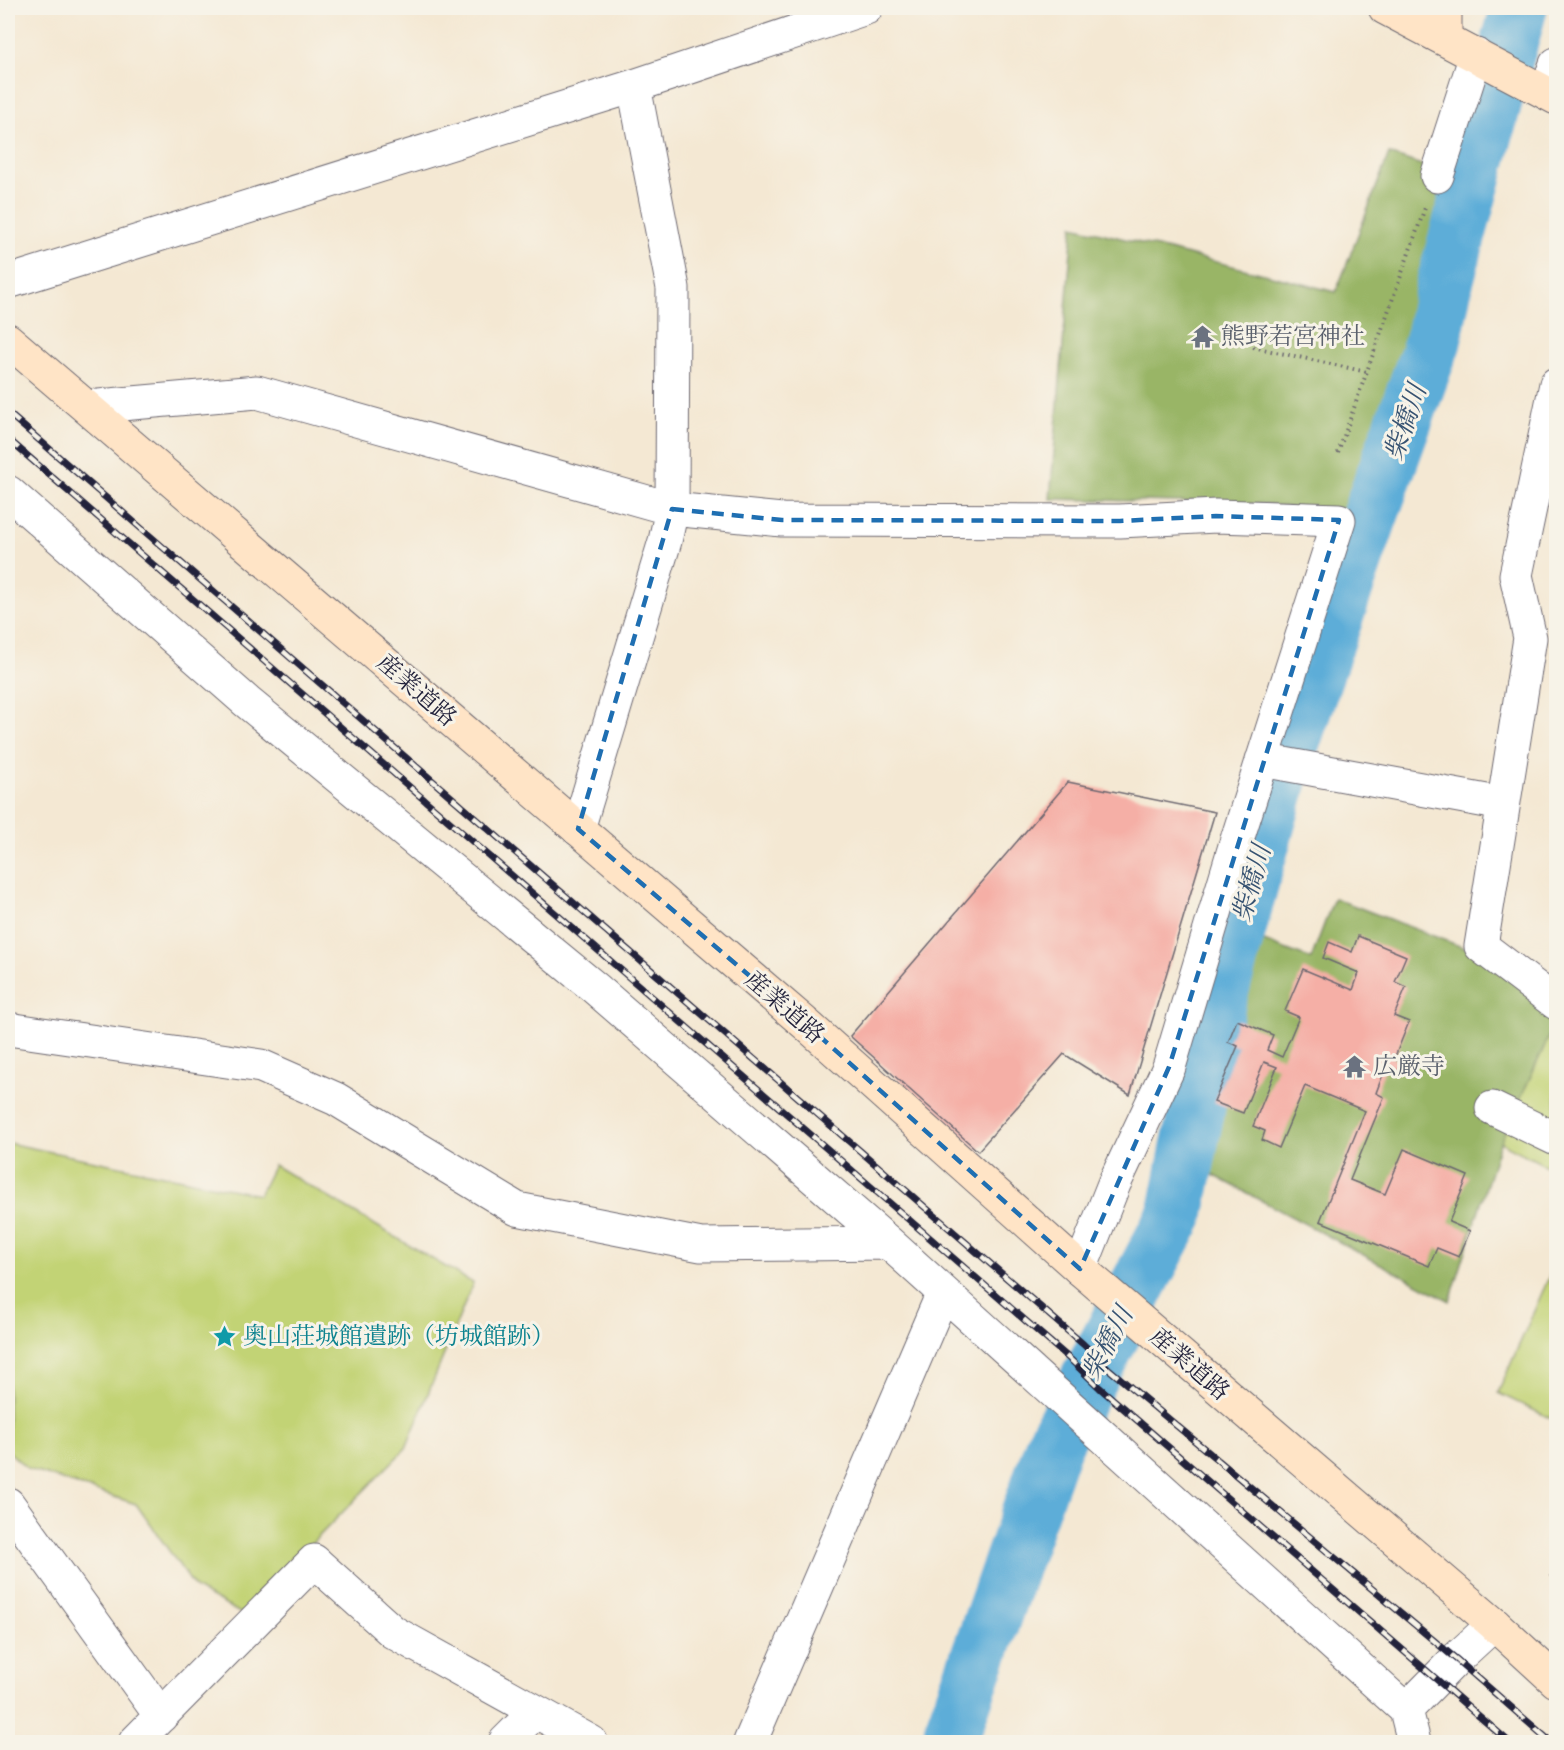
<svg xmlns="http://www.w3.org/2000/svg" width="1564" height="1750" font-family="'Gentium Book Plus','Noto Serif JP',serif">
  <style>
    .green { fill: #c2d375; stroke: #727a58; stroke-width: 1.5 }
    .forest { fill: #99b566; stroke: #5e6c50; stroke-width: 1.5 }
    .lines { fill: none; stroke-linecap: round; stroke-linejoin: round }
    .river { stroke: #5dadd8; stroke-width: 57 }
    .building { fill: #f5afa6 }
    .street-casing { stroke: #6c6770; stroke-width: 35 }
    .secondary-casing { stroke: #6c6770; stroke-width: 35 }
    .path { stroke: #6c6770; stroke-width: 4; stroke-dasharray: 1.5 4.5; stroke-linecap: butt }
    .street { stroke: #fff; stroke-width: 33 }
    .secondary { stroke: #ffe4c6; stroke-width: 33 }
    .rail-casing { stroke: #22223b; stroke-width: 7 }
    .rail { stroke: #f7f3e8; stroke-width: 4.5; stroke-dasharray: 14; stroke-linecap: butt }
    .marked { fill: none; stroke: #1f6fb2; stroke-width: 4.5; stroke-dasharray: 12 8; stroke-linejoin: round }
    .labels { text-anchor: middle; stroke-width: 6; stroke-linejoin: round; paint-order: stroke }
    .worship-label { font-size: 24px; fill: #5b616d; stroke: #f7f3e8; text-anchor: start }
    .street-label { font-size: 24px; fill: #22223b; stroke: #f7f3e8 }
    .culture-label { font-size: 24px; fill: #0d838f; stroke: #f7f3e8; text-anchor: start }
    .water-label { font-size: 26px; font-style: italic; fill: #375372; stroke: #f7f3e8 }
  </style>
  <rect width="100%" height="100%" fill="#f7f3e8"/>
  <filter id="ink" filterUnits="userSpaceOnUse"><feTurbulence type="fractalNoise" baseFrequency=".0167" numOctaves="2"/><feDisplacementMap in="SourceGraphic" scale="12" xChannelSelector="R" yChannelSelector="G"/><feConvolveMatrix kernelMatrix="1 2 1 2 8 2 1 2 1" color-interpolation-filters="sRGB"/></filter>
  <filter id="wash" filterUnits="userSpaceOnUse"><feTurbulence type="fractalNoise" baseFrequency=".008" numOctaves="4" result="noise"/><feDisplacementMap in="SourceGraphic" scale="24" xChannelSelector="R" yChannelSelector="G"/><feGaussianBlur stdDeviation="1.35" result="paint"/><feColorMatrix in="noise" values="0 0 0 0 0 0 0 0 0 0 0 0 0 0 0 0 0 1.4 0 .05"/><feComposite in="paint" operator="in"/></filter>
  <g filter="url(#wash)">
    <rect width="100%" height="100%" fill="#f4e8d3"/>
    <!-- green -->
    <path class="green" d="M 1556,1021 L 1556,1171 L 1500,1142 Z
      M 8,1143 L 259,1195 L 274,1165 L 473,1283 L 406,1448 L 242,1614 L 196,1589 L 136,1504 L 28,1469 L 8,1451 Z
      M 1556,1261 L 1556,1421 L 1498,1393 Z"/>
    <!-- forest -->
    <path class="forest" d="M 1389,154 L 1460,178 L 1353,516 L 1266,504 L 1050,499 L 1073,226 L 1336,292 Z
      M 1334,898 L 1470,950 L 1556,1015 L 1556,1021 L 1500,1143 L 1450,1301 L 1202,1169 L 1221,1008 L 1243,933 L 1311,959 Z"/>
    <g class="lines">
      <!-- river -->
      <path class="river" d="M 950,1742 L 954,1727 L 1053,1446 L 1176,1214 L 1218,1000 L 1280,777 L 1369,518 L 1433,341 L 1444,286 L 1519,8"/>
    </g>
    <g id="blocks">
      <!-- building -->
      <path class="building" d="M 1068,782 L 1215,812 L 1130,1095 L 1064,1054 L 978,1151 L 850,1036 Z
        M 1358,936 L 1406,956 L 1395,982 L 1406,987 L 1394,1016 L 1409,1022 L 1394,1059 L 1402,1062 L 1397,1074 L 1385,1069 L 1376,1093 L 1384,1097 L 1350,1180 L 1385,1194 L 1404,1149 L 1468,1176 L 1449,1222 L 1470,1231 L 1459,1257 L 1437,1248 L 1429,1266 L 1320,1221 L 1365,1111 L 1305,1086 L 1279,1148 L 1262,1140 L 1265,1131 L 1253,1126 L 1277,1067 L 1264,1062 L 1243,1113 L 1214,1102 L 1238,1046 L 1228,1042 L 1237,1020 L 1273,1035 L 1267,1050 L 1282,1057 L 1299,1017 L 1285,1011 L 1303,969 L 1353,990 L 1359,973 L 1323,958 L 1329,942 L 1352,952 Z
        M 1556,1557 L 1556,1577 L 1551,1576 Z"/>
    </g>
  </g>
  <g filter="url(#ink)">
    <use href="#blocks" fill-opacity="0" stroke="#6c6770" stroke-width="1.5"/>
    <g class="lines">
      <defs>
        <path id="street" d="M 1546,92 L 1556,64
          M 1437,176 L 1476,55
          M 8,282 L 634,86 L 866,8
          M 1556,384 L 1516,575 L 1530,638 L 1481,946 L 1556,1003
          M 87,407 L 257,392 L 672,509 L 782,520 L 1120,521 L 1216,516 L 1339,520 L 1235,846 L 1169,1067 L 1114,1184 L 1080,1269
          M 8,492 L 247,702 L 595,988 L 889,1243 L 1406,1710 L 1414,1742
          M 1262,760 L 1503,804
          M 578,829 L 665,541 L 672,509 L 673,288 L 634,86
          M 8,1029 L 261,1066 L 336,1099 L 517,1209 L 701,1245 L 889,1243
          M 1492,1108 L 1556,1139
          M 8,1504 L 161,1716
          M 1406,1710 L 1456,1659 L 1494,1624
          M 135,1742 L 314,1561 L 393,1632 L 591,1742
          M 505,1742 L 535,1712
          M 750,1742 L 943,1293"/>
        <path id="secondary" d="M 1385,8 L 1556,98
          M 1445,8 L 1445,38
          M 8,340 L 807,1025 L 1080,1269 L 1494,1624 L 1556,1681"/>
      </defs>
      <!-- street casing -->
      <use href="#street" class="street-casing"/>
      <!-- secondary casing -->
      <use href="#secondary" class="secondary-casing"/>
      <!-- path -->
      <path class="path" d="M 1253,347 L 1367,372
        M 1338,453 L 1426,205"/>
      <!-- street -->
      <use href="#street" class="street"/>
      <!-- secondary -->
      <use href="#secondary" class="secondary"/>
      <defs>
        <path id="rail" d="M 8,413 L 1083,1344 L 1110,1370 L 1456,1659 L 1551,1742
          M 8,439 L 1072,1361 L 1100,1388 L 1509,1742"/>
      </defs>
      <!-- rail casing -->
      <use href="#rail" class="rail-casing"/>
      <!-- rail -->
      <use href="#rail" class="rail"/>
    </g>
  </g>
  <!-- marked area -->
  <path class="marked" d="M 672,509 L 782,520 L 1120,521 L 1216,516 L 1339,520 L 1169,1067 L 1080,1269 L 807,1025 L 578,829 Z"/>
  <!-- icons -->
  <defs>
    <symbol id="temple-bare" viewBox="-9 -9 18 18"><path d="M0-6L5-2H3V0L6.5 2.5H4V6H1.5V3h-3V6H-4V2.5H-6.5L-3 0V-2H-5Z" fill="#6b7280" stroke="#f7f3e8" stroke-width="2.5" paint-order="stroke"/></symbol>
    <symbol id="sight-bare" viewBox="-9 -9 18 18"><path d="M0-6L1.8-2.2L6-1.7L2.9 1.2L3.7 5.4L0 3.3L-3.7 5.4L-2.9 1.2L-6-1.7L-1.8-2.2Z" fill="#0f9aa8" stroke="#f7f3e8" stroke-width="2.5" paint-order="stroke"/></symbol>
  </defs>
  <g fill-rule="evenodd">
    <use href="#temple-bare" x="1186" y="320" width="33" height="33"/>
    <use href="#temple-bare" x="1338" y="1050" width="33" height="33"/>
    <use href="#sight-bare" x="208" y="1320" width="33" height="33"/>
  </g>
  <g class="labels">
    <!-- worship labels -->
    <g class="worship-label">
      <text x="1221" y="344">熊野若宮神社</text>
      <text x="1373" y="1074">広厳寺</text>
    </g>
    <!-- street labels -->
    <g class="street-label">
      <text transform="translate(417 690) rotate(41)" y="8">産業道路</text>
      <text transform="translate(785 1007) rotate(41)" y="8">産業道路</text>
      <text transform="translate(1190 1364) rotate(41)" y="8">産業道路</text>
    </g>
    <!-- culture labels -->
    <g class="culture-label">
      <text x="243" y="1344">奥山荘城館遺跡（坊城館跡）</text>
    </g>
    <!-- water labels -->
    <g class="water-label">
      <text transform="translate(1405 422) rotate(-71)" y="9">柴橋川</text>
      <text transform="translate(1251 883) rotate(-74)" y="9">柴橋川</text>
      <text transform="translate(1107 1343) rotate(-62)" y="9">柴橋川</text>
    </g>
  </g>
  <!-- margin -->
  <rect width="1564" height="1750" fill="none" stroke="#f7f3e8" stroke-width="30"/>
</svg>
